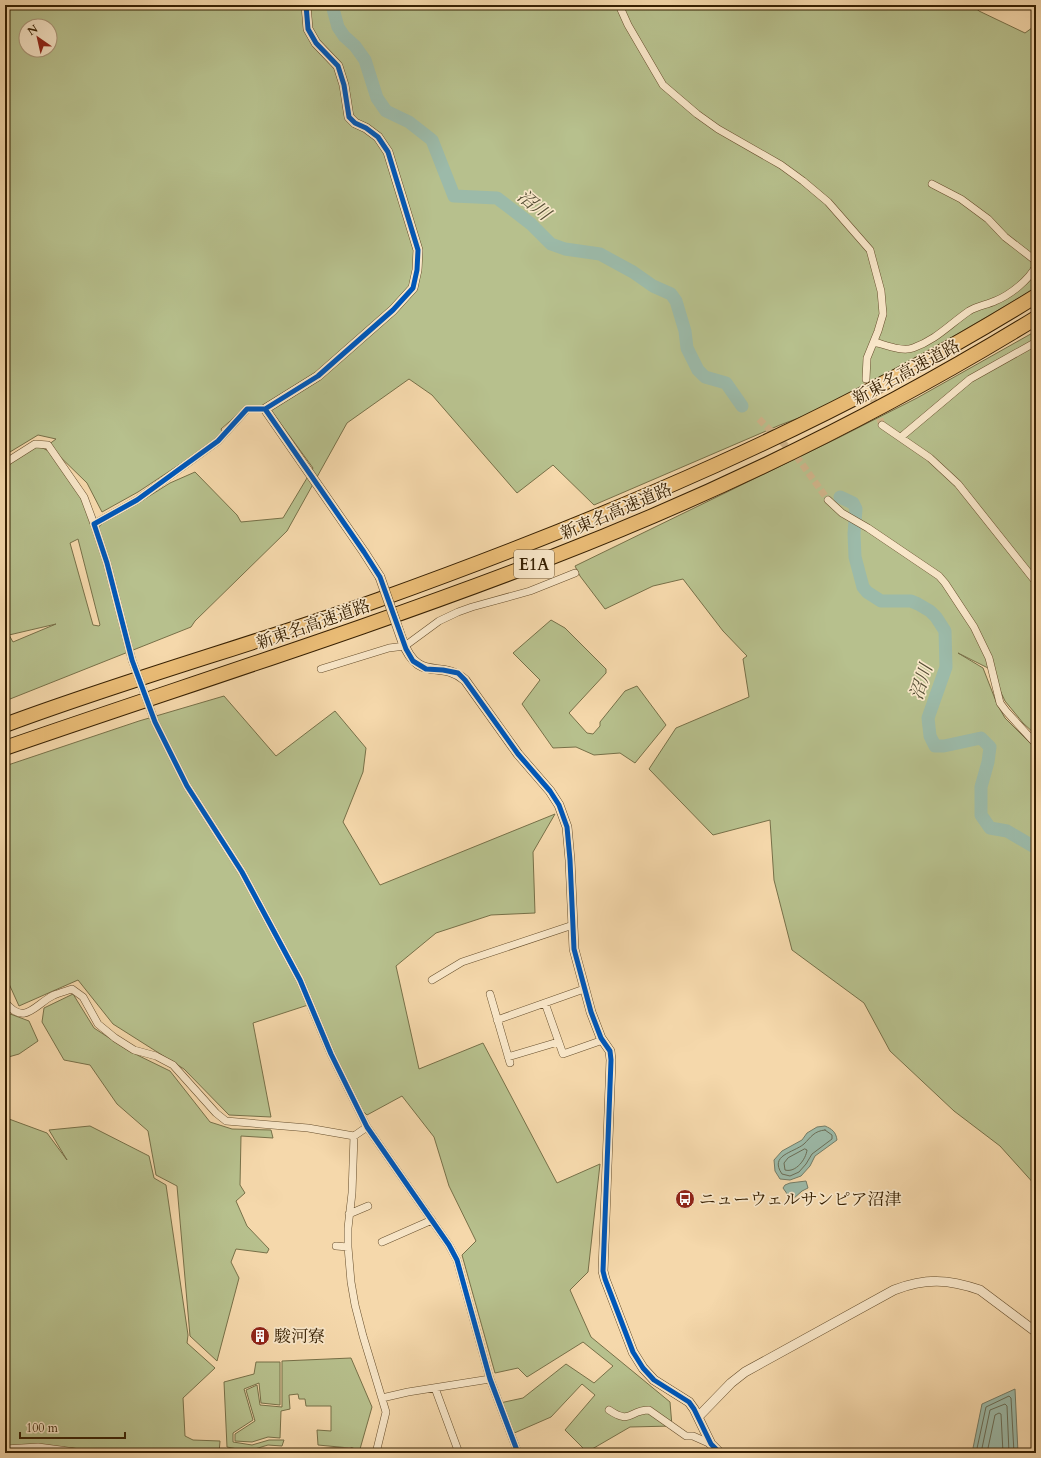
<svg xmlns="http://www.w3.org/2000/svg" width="1041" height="1458" font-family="Cardo,'Noto Serif JP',serif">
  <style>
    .green { fill: #b7c08d; stroke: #777048; fill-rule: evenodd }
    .water { fill: #9cbaa9; stroke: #747c66 }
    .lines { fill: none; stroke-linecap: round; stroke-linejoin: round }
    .shore { stroke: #6a6d56; stroke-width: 1 }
    .river { stroke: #9cbaa9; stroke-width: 13 }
    .minor-tunnel { stroke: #cfb389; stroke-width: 7; stroke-dasharray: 7 3.5; stroke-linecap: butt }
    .minor-casing { stroke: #664e2c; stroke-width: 8 }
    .tertiary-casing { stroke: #664e2c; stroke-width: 10 }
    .motorway-casing { stroke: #372002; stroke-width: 16 }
    .minor { stroke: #f8e6c8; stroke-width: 7 }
    .tertiary { stroke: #f8e6c8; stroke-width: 9 }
    .motorway { stroke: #eabc76; stroke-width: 14 }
    .minor-bridge-casing { stroke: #664e2c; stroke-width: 8; stroke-linecap: butt }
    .tertiary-bridge-casing { stroke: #664e2c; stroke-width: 10; stroke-linecap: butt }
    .minor-bridge { stroke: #f8e6c8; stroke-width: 7 }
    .tertiary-bridge { stroke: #f8e6c8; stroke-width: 9 }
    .cycleway-casing { stroke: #f8e6c8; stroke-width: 8 }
    .cycleway { stroke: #0057b8; stroke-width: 5 }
    .labels { text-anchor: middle; stroke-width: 3.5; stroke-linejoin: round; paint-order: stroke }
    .shield { fill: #f8e6c8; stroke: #715b3d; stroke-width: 1 }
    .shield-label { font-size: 16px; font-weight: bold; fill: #372002 }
    .street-label { font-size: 17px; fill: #372002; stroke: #f8e6c8 }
    .poi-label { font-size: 17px; fill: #372002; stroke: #f8e6c8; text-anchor: start }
    .water-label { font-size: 18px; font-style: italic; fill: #554e34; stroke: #f8e6c8 }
  </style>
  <rect width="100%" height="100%" fill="#f5d8ab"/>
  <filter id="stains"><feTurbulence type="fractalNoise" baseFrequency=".005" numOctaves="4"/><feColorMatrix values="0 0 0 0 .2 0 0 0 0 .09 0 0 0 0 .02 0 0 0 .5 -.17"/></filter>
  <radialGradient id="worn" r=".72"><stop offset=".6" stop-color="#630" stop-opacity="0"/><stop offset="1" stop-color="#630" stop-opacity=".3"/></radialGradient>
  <!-- green -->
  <path class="green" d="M 5,5 L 972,5 L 979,11 L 1025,33 L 1036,25 L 1036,288 L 923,354 L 825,408 L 780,425 L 594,505 L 553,465 L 517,493 L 432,395 L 409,379 L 347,423 L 287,531 L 195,621 L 191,627 L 5,701 L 5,460 L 35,444 L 54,454 L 84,497 L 94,531 L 104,522 L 143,500 L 170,483 L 195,472 L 237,515 L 241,522 L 283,518 L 313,468 L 270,409 L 316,374 L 262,409 L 245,408 L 221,429 L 224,435 L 138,492 L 102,512 L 87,483 L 48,445 L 56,439 L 38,435 L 5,455 ZM 26,26 L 50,26 L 50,50 L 26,50 ZM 78,539 L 100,625 L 99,626 L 93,625 L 70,543 ZM 56,624 L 13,642 L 9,635 Z
    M 1036,331 L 1036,735 L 1023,723 L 1005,701 L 990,669 L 958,653 L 983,668 L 997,704 L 1005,718 L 1036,749 L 1036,1186 L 1000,1146 L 954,1111 L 890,1051 L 864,1003 L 792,950 L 774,880 L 770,820 L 713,835 L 649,769 L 676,728 L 749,697 L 743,659 L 747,656 L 723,631 L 683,579 L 653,586 L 605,609 L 580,576 L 575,566 L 838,438 L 917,398 Z
    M 551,620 L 565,628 L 606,669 L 606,673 L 569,713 L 587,733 L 593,734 L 600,726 L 600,722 L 625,691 L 637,686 L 666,725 L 635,763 L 620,753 L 594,755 L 576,747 L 553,748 L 522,704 L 540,680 L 513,653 Z
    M 224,696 L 276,756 L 335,711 L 366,748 L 363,772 L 343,822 L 380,885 L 555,814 L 533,852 L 535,913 L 491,915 L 436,933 L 396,966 L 419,1069 L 483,1043 L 557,1183 L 600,1164 L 588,1272 L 570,1290 L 591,1337 L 670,1402 L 672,1426 L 630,1427 L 587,1452 L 565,1430 L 595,1395 L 582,1384 L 551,1417 L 512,1434 L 500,1403 L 523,1398 L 566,1364 L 594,1383 L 613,1366 L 583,1342 L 527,1377 L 518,1368 L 495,1373 L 462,1255 L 476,1241 L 449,1186 L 434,1137 L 402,1096 L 367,1115 L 361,1109 L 311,1004 L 253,1023 L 271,1117 L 229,1115 L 184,1069 L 113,1024 L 78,980 L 19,1006 L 5,975 L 5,766 L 139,721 Z
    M 73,994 L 94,1028 L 129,1051 L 170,1071 L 210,1122 L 232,1129 L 271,1130 L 273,1138 L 241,1136 L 240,1185 L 245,1193 L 236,1201 L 247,1226 L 269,1249 L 267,1253 L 236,1249 L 231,1262 L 239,1278 L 217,1361 L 190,1336 L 177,1186 L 156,1175 L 148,1131 L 117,1104 L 90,1065 L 64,1060 L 42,1022 L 44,1008 Z
    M 5,1012 L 29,1021 L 38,1041 L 19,1054 L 5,1058 Z
    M 5,1112 L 9,1119 L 47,1133 L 67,1160 L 49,1130 L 90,1126 L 149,1156 L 154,1178 L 166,1185 L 188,1335 L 187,1343 L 215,1368 L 183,1398 L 185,1436 L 193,1440 L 220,1441 L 219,1453 L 77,1453 L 5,1447 Z
    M 351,1358 L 372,1407 L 360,1449 L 318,1445 L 317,1430 L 331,1431 L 331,1406 L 306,1406 L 305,1399 L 299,1399 L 298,1394 L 289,1395 L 290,1409 L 281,1411 L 280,1438 L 268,1437 L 252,1442 L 235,1441 L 235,1434 L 255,1421 L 246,1390 L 257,1385 L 260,1405 L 282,1407 L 282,1361 Z
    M 256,1362 L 280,1362 L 280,1405 L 261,1403 L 259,1383 L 244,1389 L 253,1420 L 233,1433 L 233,1442 L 252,1445 L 269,1440 L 284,1440 L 282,1446 L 268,1445 L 248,1451 L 227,1447 L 224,1382 L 254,1374 Z"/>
  <!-- water -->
  <path class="water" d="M 825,1126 C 832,1129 836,1132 837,1140 L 815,1156 L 810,1166 L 801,1176 L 790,1180 L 780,1179 L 775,1171 L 774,1160 L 782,1151 L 802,1140 L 807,1133 L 817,1127 Z
    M 806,1181 L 808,1188 L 802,1191 L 793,1199 L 790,1198 L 783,1188 L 785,1185 L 790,1183 Z
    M 1015,1389 L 1018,1453 L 972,1453 L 982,1404 Z"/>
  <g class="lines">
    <!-- shore -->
    <path class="shore" d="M 825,1130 L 832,1135 L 832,1139 L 812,1154 L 806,1164 L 799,1172 L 790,1176 L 782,1174 C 769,1155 793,1153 804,1144 C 811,1137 814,1131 825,1130 Z
      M 805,1149 L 807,1150 C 806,1159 796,1173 785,1170 L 784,1163 L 788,1158 Z
      M 976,1453 L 986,1407 L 1009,1396 L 1011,1398 L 1014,1453
      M 981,1453 L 990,1410 L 1005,1404 L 1007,1406 L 1009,1453
      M 987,1453 L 995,1415 L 999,1413 L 1001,1414 L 1003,1453"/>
    <!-- river -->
    <path class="river" d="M 332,5 L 338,27 L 344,36 L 355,46 L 365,60 L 377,98 L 386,111 L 409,122 L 432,140 L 454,196 L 497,198 L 531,224 L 551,244 L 565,249 L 600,254 L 633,272 L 653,286 L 671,294 L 676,301 L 685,331 L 687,348 L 698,370 L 705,377 L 726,383 L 742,406
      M 840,497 L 853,503 L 856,509 L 854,534 L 855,557 L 863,587 L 867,592 L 881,601 L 911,601 L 918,604 L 930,611 L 936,617 L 945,631 L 946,667 L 928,718 L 930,736 L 935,746 L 944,746 L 981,738 L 990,747 L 988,762 L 981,787 L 981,815 L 990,828 L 1007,831 L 1036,848"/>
    <!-- minor-tunnel -->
    <path class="minor-tunnel" d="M 866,379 L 882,425
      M 759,419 L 797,457 L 828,500"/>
    <defs>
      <path id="minor" d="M 619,5 L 628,25 L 663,85 L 697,114 L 718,129 L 781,165 L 803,181 L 828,202 L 870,250 L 881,291 L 883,314 L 878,331 L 867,358 L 866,379
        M 932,184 L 961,199 L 988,219 L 1005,237 L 1036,261
        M 874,342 C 886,345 902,352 913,348 C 936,340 950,324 969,311 C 977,306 986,305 995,301 C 1010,295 1029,280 1036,266
        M 882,425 L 930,458 L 958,484 L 1036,582
        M 901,437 L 970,379 L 1036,342
        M 5,463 L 35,444 L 48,445 L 84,497 L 94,524
        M 828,500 L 842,513 L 868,528 L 939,576 L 945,583 L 974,627 L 989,658 L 1000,703 L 1006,711 L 1036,744
        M 132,660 L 107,563 L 94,524 L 137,500 L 218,441 L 247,409 L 265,409
        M 321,669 L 389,648 L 405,646 L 439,621 L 458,612 L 472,607 L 530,591 L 575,573
        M 155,722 L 187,786 L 242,872 L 300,980 L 331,1054 L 367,1127 L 449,1245 L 457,1260 L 490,1379 L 518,1453
        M 432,980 L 462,962 L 573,925
        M 490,994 L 510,1063
        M 5,1002 C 25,1027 35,1004 54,995 C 59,993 66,991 72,989 L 83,997 L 98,1024 L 115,1038 L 134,1050 L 156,1056 L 173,1065 L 216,1113 L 226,1121 L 308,1128 L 354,1136 L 367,1127
        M 545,1003 L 563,1054 L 603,1040
        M 497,1020 L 584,989
        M 508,1057 L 558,1042
        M 354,1136 L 352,1193 L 348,1228 L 348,1247 L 351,1282 L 355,1305 L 363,1336 L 386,1412 L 376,1453
        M 349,1214 L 368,1206
        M 382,1242 L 432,1220
        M 336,1246 L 348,1247
        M 435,1388 L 459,1453
        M 382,1398 L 408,1392 L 490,1379
        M 609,1410 C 631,1425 629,1410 649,1410 L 686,1436 L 693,1436 L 711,1444
        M 5,1449 L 38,1447 L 83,1453
        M 291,1453 L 350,1451 L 356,1453"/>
      <path id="tertiary" d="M 306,5 L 308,29 L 316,43 L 338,66 L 344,85 L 349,117 L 355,123 L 366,128 L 378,137 L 388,152 L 418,250 L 417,270 L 413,288 L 393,310 L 318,376 L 265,409 L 364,552 L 380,577
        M 402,640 C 419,685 440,658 465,680 L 518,754 L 550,791 L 559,805 L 567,827 L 570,860 L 574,949 L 591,1012 L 601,1038 L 610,1051 L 611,1060 L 603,1271 L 605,1279 L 633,1352 L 643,1368 L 654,1380 L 689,1402 L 694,1409 L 711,1444 L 720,1453
        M 698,1417 L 731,1383 L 745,1372 L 894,1290 C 926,1278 948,1279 980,1290 L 1036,1332"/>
      <path id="motorway" d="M 5,725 C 128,679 255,644 378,600 C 606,518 830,424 1036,296
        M 5,748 C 187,685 372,627 552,557 C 720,492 883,412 1036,318"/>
    </defs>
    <!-- minor casing -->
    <use href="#minor" class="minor-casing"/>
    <!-- tertiary casing -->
    <use href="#tertiary" class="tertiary-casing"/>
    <!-- motorway casing -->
    <use href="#motorway" class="motorway-casing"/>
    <!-- minor -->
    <use href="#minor" class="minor"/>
    <!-- tertiary -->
    <use href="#tertiary" class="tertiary"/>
    <!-- motorway -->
    <use href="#motorway" class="motorway"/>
    <defs>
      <path id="minor-bridge" d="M 132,660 L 155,722"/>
      <path id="tertiary-bridge" d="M 380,577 L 402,640"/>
    </defs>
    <!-- minor-bridge casing -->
    <use href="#minor-bridge" class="minor-bridge-casing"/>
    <!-- tertiary-bridge casing -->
    <use href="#tertiary-bridge" class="tertiary-bridge-casing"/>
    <!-- minor-bridge -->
    <use href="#minor-bridge" class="minor-bridge"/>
    <!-- tertiary-bridge -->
    <use href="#tertiary-bridge" class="tertiary-bridge"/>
    <defs>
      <path id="cycleway" d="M 306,5 L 308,29 L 316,43 L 338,66 L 344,85 L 349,117 L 355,123 L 366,128 L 378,137 L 388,152 L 418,250 L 417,270 L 413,288 L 393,310 L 318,376 L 265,409 L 247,409 L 218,441 L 137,500 L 94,524 L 107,563 L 132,660 L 155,722 L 187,786 L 242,872 L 300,980 L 331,1054 L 367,1127 L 449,1245 L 457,1260 L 490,1379 L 518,1453
        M 265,409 L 364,552 L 380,577 L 406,649 L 413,661 L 426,669 L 443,670 L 458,673 L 465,680 L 518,754 L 550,791 L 559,805 L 567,827 L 570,860 L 574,949 L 591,1012 L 601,1038 L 610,1051 L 611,1060 L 603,1271 L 605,1279 L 633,1352 L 643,1368 L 654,1380 L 689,1402 L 694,1409 L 711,1444 L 720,1453"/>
    </defs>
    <!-- cycleway casing -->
    <use href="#cycleway" class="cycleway-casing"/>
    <!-- cycleway -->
    <use href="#cycleway" class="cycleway"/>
  </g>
  <!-- icons -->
  <defs>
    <symbol id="bus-disc" viewBox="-11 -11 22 22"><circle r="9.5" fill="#8f2418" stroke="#f8e6c8"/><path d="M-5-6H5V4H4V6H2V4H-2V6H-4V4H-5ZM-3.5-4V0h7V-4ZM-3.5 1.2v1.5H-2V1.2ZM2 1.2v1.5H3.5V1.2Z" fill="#fff"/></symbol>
    <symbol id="building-disc" viewBox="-11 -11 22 22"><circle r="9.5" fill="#8f2418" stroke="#f8e6c8"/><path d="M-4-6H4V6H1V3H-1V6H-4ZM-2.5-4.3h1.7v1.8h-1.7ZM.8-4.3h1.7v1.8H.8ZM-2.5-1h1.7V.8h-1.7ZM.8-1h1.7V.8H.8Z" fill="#fff"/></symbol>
  </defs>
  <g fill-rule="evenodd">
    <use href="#bus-disc" x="674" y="1188" width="22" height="22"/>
    <use href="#building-disc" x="249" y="1325" width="22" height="22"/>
  </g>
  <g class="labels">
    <!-- shield labels -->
    <rect class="shield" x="514" y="550" width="40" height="28" rx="3"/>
    <g class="shield-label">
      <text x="534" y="570">E1A</text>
    </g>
    <!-- street labels -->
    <g class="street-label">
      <text transform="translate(906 372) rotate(-28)" y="6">新東名高速道路</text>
      <text transform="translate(616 511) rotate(-23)" y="6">新東名高速道路</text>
      <text transform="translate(313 624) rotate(-19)" y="6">新東名高速道路</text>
    </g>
    <!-- poi labels -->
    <g class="poi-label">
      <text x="699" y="1205">ニューウェルサンピア沼津</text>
      <text x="274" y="1342">駿河寮</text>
    </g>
    <!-- water labels -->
    <g class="water-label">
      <text transform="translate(534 205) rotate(40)" y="6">沼川</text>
      <text transform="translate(921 682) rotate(-72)" y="6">沼川</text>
    </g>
  </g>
  <!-- margin -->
  <rect width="1041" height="1458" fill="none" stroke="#f5d8ab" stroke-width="20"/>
  <rect x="6" y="6" width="1029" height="1446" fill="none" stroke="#372002" stroke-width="2"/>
  <rect x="10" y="10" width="1021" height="1438" fill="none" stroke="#372002"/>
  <!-- north arrow -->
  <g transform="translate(38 38) rotate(326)"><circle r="19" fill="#f8e6c8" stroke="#ab9779"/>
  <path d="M0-3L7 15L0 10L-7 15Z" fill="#8f2418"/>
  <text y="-6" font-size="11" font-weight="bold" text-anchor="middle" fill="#372002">N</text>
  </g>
  <!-- scale -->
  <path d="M20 1432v6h105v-6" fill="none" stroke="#372002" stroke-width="2"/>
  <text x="26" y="1432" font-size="12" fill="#372002" stroke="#f8e6c8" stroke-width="3" paint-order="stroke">100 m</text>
  <rect width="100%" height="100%" filter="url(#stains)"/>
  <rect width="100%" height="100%" fill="url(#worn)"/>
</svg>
